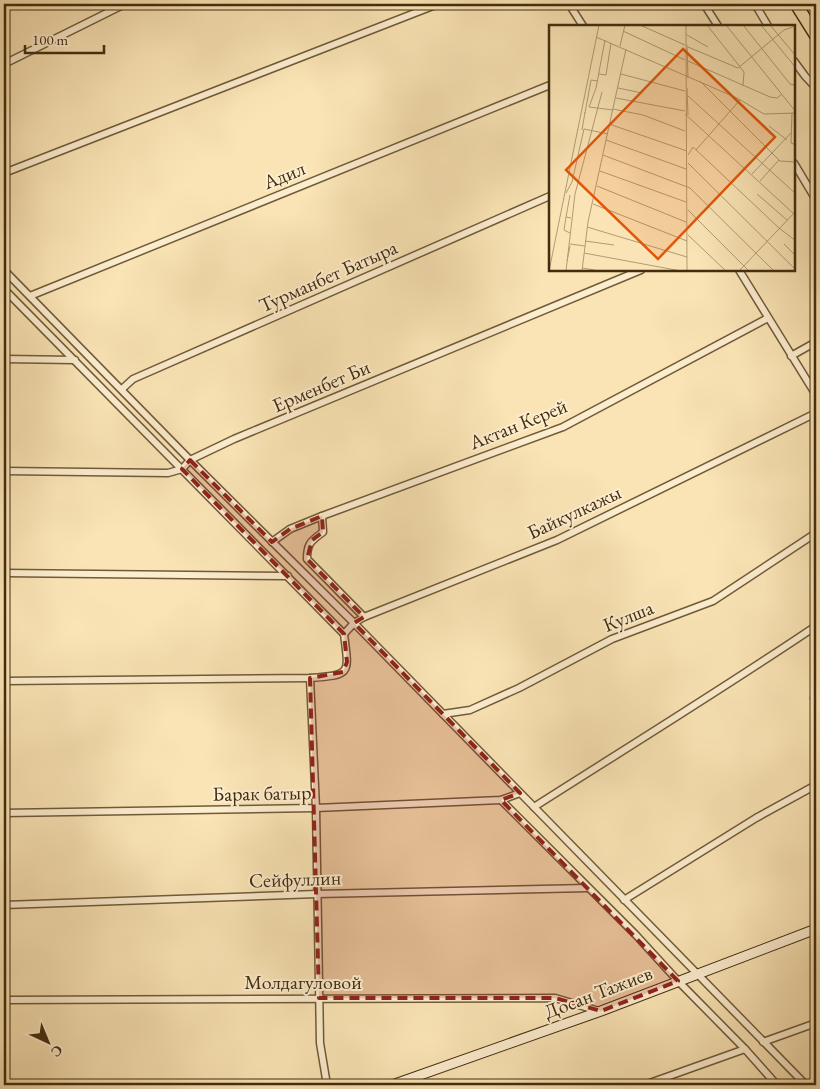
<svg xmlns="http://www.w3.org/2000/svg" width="820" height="1089" font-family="'EB Garamond',serif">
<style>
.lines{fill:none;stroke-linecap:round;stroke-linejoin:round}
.street-casing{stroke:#705b38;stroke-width:9}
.secondary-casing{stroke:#422d0f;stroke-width:11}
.highway-casing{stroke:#422d0f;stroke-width:14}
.street{stroke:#fcedcf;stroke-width:6}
.secondary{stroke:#fcedcf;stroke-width:9}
.highway{stroke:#fae4b5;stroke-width:11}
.marked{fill:#8f2418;fill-opacity:0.2;stroke:#8f2418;stroke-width:4;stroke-dasharray:10 6;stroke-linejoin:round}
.labels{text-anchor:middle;stroke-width:4;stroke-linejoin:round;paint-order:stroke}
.street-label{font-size:20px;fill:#422d0f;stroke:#fcedcf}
.inset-road{fill:none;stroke:#b09b73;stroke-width:1}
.view{fill:#e0570c;fill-opacity:0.15;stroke:#e0570c;stroke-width:2.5}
.inset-edge{fill:none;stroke:#422d0f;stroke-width:2.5}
</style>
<rect width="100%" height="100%" fill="#fae4b5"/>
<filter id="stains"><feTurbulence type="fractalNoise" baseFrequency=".004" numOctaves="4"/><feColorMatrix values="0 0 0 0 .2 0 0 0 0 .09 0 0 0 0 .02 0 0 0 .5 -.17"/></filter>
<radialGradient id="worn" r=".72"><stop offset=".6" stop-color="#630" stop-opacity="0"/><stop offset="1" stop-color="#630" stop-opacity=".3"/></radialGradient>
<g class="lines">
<g class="street-casing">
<g id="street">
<path d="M569 4 583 26"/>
<path d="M704 4 718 26"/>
<path d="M755 4 768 26"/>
<path d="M794 61 805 76 816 88"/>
<path d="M4 64 125 4"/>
<path d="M794 163 816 200"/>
<path d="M4 173 438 4"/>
<path d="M4 270 190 460 354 623 806 1085"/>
<path d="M739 270 816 395"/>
<path d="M4 289 344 634C349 674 352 675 310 678L4 681"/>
<path d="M30 296 550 85"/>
<path d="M791 356 816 342"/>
<path d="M4 359 75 360"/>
<path d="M122 389 133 379 550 196"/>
<path d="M4 471 168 473 182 469 190 460 234 439 641 270"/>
<path d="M322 516 323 532C311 541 307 543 307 559L364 617"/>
<path d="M272 542 290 529 322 516 563 427 768 318"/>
<path d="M4 573 288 576"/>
<path d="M344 634 354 623 364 617 557 540 816 413"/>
<path d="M310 678 316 808 320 1043 327 1085"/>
<path d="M814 698 816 696"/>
<path d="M443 714 470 710 519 688 612 639 713 601 816 533"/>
<path d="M501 800 635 934 678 981 745 1049 777 1085"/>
<path d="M534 807C628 747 724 688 816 626"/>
<path d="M4 813 316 808 501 800 520 793"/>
<path d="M624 900 756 818 816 785"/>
<path d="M4 905 317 894 588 888"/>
<path d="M4 1000 555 998 599 1011"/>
<path d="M763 1042 816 1023"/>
<path d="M644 1085 745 1049"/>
</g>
</g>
<g class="secondary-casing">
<path id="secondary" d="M392 1085 601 1011 816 929"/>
</g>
<g class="highway-casing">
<path id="highway" d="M796 4 816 36"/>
</g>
<use href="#street" class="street"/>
<use href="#secondary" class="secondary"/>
<use href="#highway" class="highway"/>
</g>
<path class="marked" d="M190 460 272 542 290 529 322 516 323 532 312 540 307 559 364 617 354 623 520 793 501 800 678 981 601 1011 555 998H319L310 678 343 672 347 662 344 634 182 469Z"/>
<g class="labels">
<g class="street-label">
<text transform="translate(284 175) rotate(-22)" y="7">Адил</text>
<text transform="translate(328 276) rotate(-24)" y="7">Турманбет Батыра</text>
<text transform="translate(321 386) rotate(-23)" y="7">Ерменбет Би</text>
<text transform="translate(518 424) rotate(-22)" y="7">Актан Керей</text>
<text transform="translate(574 512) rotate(-25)" y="7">Байкулкажы</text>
<text transform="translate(628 616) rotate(-22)" y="7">Кулша</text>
<text transform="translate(262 793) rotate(-1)" y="7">Барак батыр</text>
<text transform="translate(295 879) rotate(-2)" y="7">Сейфуллин</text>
<text x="303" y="989">Молдагуловой</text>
<text transform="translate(598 992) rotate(-21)" y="7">Досан Тажиев</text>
</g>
</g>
<g transform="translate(549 25)">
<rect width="246" height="246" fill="#fae4b5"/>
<path class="inset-road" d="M91 0 136 20M137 0 138 246M158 0 195 47 194 61M177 0 247 87M194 0 241 59 245 60M212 0 247 43M221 0 247 31M74 6 136 35M138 10 159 22M47 12 188 73 215 89 247 88M56 15 47 63 40 82 64 85M138 20 139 53M71 21 76 0M139 22 189 43 235 5 247 1M139 36 221 72 228 73 232 70M50 49 57 50 62 18M72 49 136 66M151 56 231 136 247 137M69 63 93 68M138 63 139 90M139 71 247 169M67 73 136 86M64 84 94 90 136 106M36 88 42 55 49 56M243 88 242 118 247 120M136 89 244 188M60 99 138 126M220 101 238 115M33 105 36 87M57 115 137 144M147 125 191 75M54 130 141 163 225 246M139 130 144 122 230 203M139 138 247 245M51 146 137 177M203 149 242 108M211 156 230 135M48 161 137 197M17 168 23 157 35 104 59 109M208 169 238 195M21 170 17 192 22 193M44 179 138 216M139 185 200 246M17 192 15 205 21 208M38 202 138 232M230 203 247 216M139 210 177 246M36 216 65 220M21 219 36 221M235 219 247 231M35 228 132 246M18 236 21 221M33 243 51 246M0 246 50 0M17 246 26 169 53 67M33 246 39 197 77 24M190 246 247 186"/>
<path class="view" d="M134 24 226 112 109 234 17 145Z"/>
<rect width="246" height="246" class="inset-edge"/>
</g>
<rect width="820" height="1089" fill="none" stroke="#fae4b5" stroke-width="20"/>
<rect x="5" y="5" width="810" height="1079" fill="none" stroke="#422d0f" stroke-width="2.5"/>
<rect x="10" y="10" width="800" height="1069" fill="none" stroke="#422d0f"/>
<g transform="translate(48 1042) rotate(136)" stroke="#fcedcf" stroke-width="4" paint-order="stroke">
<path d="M0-4L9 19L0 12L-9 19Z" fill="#422d0f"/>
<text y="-8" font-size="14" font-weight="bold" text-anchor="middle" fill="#422d0f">С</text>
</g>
<path d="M25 45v8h79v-8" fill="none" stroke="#422d0f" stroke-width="2.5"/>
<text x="32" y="45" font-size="15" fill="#422d0f" stroke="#fcedcf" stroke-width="4" paint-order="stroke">100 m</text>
<rect width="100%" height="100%" filter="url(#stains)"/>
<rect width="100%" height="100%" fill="url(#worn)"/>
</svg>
